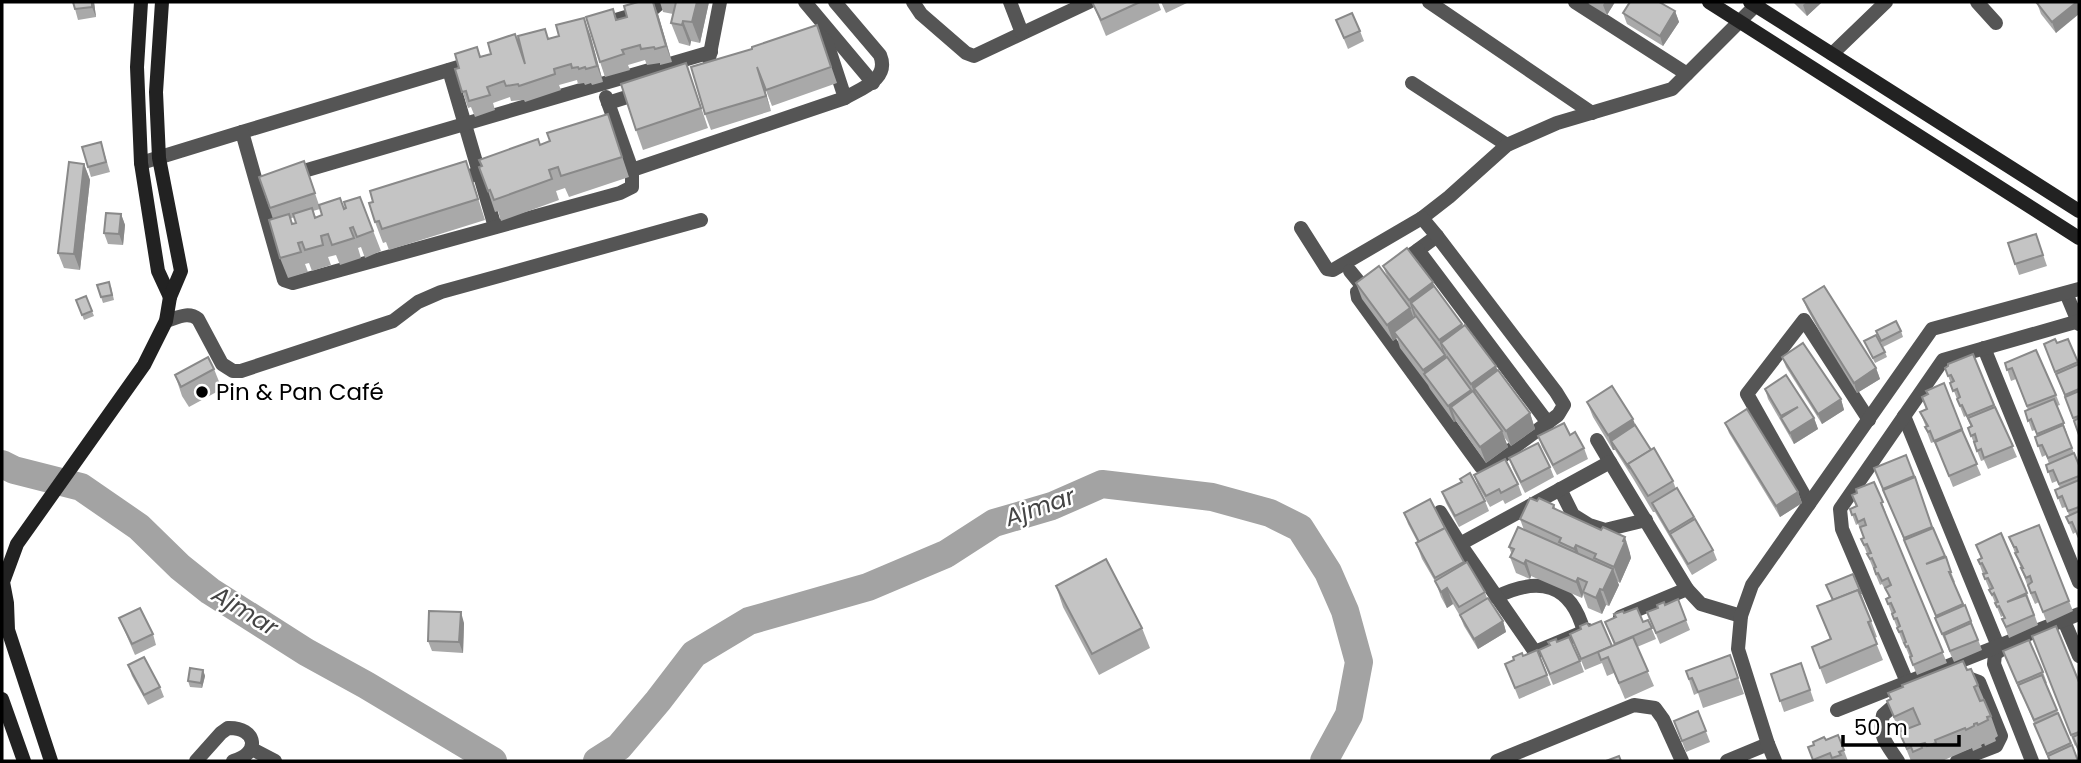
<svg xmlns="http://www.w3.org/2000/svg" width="2081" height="763" font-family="Poppins,sans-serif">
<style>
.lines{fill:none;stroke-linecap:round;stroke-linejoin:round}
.river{stroke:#a3a3a3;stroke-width:28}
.street{stroke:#555;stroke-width:14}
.secondary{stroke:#222;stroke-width:14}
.wall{fill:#a9a9a9;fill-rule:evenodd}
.shaded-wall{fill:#898989}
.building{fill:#c4c4c4;stroke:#898989;stroke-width:2}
.poi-dot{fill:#000;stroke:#fff;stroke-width:2.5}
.labels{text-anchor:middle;stroke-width:5;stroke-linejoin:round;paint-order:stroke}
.poi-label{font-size:23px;fill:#000;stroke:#fff;text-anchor:start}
.water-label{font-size:24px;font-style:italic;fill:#444;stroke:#fff}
</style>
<rect width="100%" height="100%" fill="#fff"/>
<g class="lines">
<g class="river">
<path d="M2 464 14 470 81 487 139 527 180 567 210 591 306 652 366 685 493 761"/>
<path d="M597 761 619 747 658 701 694 654 749 621 868 587 946 554 994 523 1052 506 1102 484 1212 497 1270 513 1300 528 1328 572 1345 611 1359 662 1349 715 1324 761"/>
</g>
<g class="street">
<path d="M805 2 873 83"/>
<path d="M835 2 880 55C890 79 862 88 845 98"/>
<path d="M913 2 921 14 966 53 974 56 1089 2"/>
<path d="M1010 2 1022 33"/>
<path d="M1429 2 1592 113"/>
<path d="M1575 2 1687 74"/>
<path d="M1977 2 1996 23"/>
<path d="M599 25 653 9 661 2"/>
<path d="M1832 54 1886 2"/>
<path d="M709 59 720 2"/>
<path d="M449 70 495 227"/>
<path d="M1412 83 1507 145"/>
<path d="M606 97 632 170"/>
<path d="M608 103 643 92"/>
<path d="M242 132 475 62"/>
<path d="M141 163 242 132 284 280 293 283 620 193 632 187V170L845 98 827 43 822 37 803 41"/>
<path d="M290 175 711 52"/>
<path d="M454 181 498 167"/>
<path d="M1301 228 1327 269 1333 270 1422 218 1449 197 1507 145 1557 123 1672 89 1759 2"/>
<path d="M1437 236 1418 250 1548 423"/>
<path d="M1396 265 1418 250"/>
<path d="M1350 271 1363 287"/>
<path d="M1374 280 1357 292 1358 298 1481 467 1493 463 1558 415 1564 405 1556 392 1437 236 1422 218"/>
<path d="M2066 293 2079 324"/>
<path d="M166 321C177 318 188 311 198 319L222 364 233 371H241L393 321 418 302 441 292 701 220"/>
<path d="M1984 348 2079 582"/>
<path d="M1904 416 1998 646"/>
<path d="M1597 440 1610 462"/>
<path d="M1560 489 1573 515 1589 525 1605 530 1646 520"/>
<path d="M1809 504 1747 394 1804 320 1869 420"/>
<path d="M1440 512 1460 544"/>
<path d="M1496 597C1539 576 1571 583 1584 632"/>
<path d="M1620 617 1687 589 1701 604 1741 616"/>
<path d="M2065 623 2079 656"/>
<path d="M1588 630 1535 652 1460 544 1610 462 1687 589"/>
<path d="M2007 646 1995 654 1994 664 2032 761"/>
<path d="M1907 682 1842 529 1840 509 1943 360 2079 321"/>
<path d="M1837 710 2079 614"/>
<path d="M252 749 275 761"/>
<path d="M196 761 221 733 228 728C257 727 261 754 233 761"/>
<path d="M1497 761 1634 705 1655 708 1663 719 1682 761"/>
<path d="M1727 761 1768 744"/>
<path d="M1775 761 1768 744 1738 649 1741 616 1752 585 1932 329 2079 289"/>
<path d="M1898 761C1887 744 1878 737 1883 715L1891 708 1907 702"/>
<path d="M1957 761 1996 746 2001 736 1979 682 1971 679 1958 682"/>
</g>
<g class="secondary">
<path d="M141 2 137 67 141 163 158 271 170 297"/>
<path d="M1709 2 2079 238"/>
<path d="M1750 2 2079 211"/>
<path d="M2 699 24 761"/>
<path d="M51 761 8 630 7 603 3 582 17 544 144 365 166 321 170 297 181 271 159 158 156 92 162 2"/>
</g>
</g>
<g class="wall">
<path d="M94 2 96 17 78 20 75 9Z"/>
<path d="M660 2H709L700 43 691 41 690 46 679 43 671 23 673 14 663 12Z"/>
<path d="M1092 2H1158L1161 10 1106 36Z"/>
<path d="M1161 2H1189L1166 13Z"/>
<path d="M1588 2H1615L1607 15 1589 4Z"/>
<path d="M1630 2H1663L1664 5 1675 11 1679 22 1663 46 1627 24 1623 13Z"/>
<path d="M1793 2H1821V3L1807 16Z"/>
<path d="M2078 2 2056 33 2041 14 2037 3Z"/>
<path d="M613 9 617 20 658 14 672 62 660 65V63L647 65 645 60 628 65 630 70 605 77 600 62Z"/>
<path d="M1336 20 1360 31 1364 41 1348 49Z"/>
<path d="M817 25 837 83 772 106 763 83 771 111 711 130 705 114 752 49Z"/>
<path d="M590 34 603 82 592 85 591 83 585 85 584 83 578 84 577 80 559 85 561 90 525 102 524 100 511 101 510 97 493 103 495 110 475 117 471 107 468 108 455 69 481 57 523 56 549 39Z"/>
<path d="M693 83 708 128 643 150 636 130Z"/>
<path d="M608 114 629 177 569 197 565 188 556 191 559 200 501 221 498 211 495 212 488 191 540 145Z"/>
<path d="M104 152 110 172 91 177 88 167Z"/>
<path d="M304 161 319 205 344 209 360 197 381 251 365 258 361 247 358 248 361 258 340 265 336 255 328 257 331 265 312 271 309 263 305 264 308 272 288 278 280 258 273 219 259 177ZM320 209 322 215 316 217 313 211ZM294 217 296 223 292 224 290 219Z"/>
<path d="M84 164 90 180 80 270 64 268 58 253Z"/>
<path d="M473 182 485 220 389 250 386 242 383 243 375 222Z"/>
<path d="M121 214 125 225 123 245 108 244 104 233Z"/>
<path d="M2036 234 2047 266 2019 275 2008 243Z"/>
<path d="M1383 266 1434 286 1463 327 1496 366 1497 370 1530 413 1535 429 1511 446 1504 437 1508 447 1486 463 1456 421 1454 422 1430 389 1428 385 1400 348 1397 338 1393 341 1362 299 1356 283 1387 276Z"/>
<path d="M111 287 114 300 103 303 101 297Z"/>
<path d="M86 296 94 316 84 320 76 300Z"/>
<path d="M1803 299 1876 368 1880 379 1857 393 1823 338 1807 309Z"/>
<path d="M1876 331H1901L1903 337 1883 347Z"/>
<path d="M2068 339 2079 364V436L2065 397 2048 355 2057 343Z"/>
<path d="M1864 341 1885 352 1887 357 1875 363Z"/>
<path d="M1973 354 2017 457 1988 469 1984 460 1981 461 1968 428 1971 427 1966 416 1964 417 1945 368Z"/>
<path d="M1782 357 1841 399 1844 410 1822 424 1786 367Z"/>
<path d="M2005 363 2056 395 2060 405 2057 406 2067 433 2066 434 2079 465V540L2076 532 2073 534 2066 517 2069 515 2066 507 2062 508 2055 490 2060 488 2057 481 2052 483 2046 465 2049 464 2046 455 2042 457 2035 437 2037 436 2035 430 2032 431 2025 411 2028 410 2016 379 2011 381Z"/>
<path d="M214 369 222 389 189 407 182 396 175 375Z"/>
<path d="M1944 383 1965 438 1981 475 1953 487 1939 451H1938L1934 442 1931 443 1925 427H1926L1920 412 1926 409 1922 397 1928 394Z"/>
<path d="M1765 389 1814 418 1818 429 1794 444 1768 399Z"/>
<path d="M1587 402 1635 426 1673 481 1676 489 1713 550 1717 560 1692 575 1655 512H1653L1634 480 1615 450H1613L1593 417Z"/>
<path d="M1725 423 1798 492 1802 503 1780 517 1729 433Z"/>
<path d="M1570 435 1584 448 1588 459 1557 475 1542 447 1538 436Z"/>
<path d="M1509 458 1550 467 1554 477 1525 493 1513 469Z"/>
<path d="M1874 468 1914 476 1933 528 1951 572 1955 582 1954 583 1971 621 1982 650 1954 662 1939 628 1936 617Z"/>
<path d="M1474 475 1518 484 1522 495 1505 504 1503 500 1490 507 1478 486Z"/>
<path d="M1874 482 1886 513H1885L1947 663 1917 675 1904 643 1906 642 1903 643 1901 638 1886 599 1889 598 1887 591H1886L1882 584 1880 585 1861 539 1864 538 1862 532 1858 524 1856 525 1850 509 1856 507 1852 495 1857 493Z"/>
<path d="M1442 492 1485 501 1489 511 1459 527 1446 503Z"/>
<path d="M1430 499 1465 564 1485 592 1487 598 1503 621 1506 632 1478 649 1464 626 1460 616 1453 604 1447 608 1441 597 1436 583 1422 559 1416 543H1418L1408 524 1404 513Z"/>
<path d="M1537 501 1554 505 1556 510 1630 553V554L1631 558 1620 583 1617 581 1619 585 1609 606 1606 605 1602 614 1588 608 1583 594 1582 598 1531 576 1530 579 1516 573 1510 557 1512 555 1509 547 1524 530 1520 519Z"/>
<path d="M2009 537 2069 601 2073 611 2047 623 2039 602 2035 604 2031 595Z"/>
<path d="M1976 545 2027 593 2038 625 2009 638 2002 619 2004 618 2003 616 2001 617 1983 574 1978 560 1981 558Z"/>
<path d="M1826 585 1861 593 1877 637 1874 638 1883 660 1826 684 1812 647 1830 639 1817 606 1832 600Z"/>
<path d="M1056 586 1142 628 1150 648 1099 675 1063 607Z"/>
<path d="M1665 605 1686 620 1690 630 1660 644 1647 612Z"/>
<path d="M1624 613 1643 622 1648 620 1656 639 1637 647 1654 686 1625 699 1614 673 1607 676 1602 663 1585 670 1570 634 1589 626 1612 646 1614 645 1605 622Z"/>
<path d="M119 618 153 634 156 645 135 655Z"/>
<path d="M464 623 463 653 432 651 428 641Z"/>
<path d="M2032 636 2079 682V752L2076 745 2075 746Z"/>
<path d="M1557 642 1580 661 1584 672 1553 685 1539 650Z"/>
<path d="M2003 651 2043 672 2047 683H2046L2078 761H2049L2034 723 2022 694H2021Z"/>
<path d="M1730 655 1744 694 1703 708 1698 693 1694 695 1686 671Z"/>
<path d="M1523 656 1547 675 1551 685 1519 699 1505 664Z"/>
<path d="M1801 663 1814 701 1784 712 1771 674Z"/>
<path d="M128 665 160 687 164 697 148 705 132 676Z"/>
<path d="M203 670 205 676 202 688 190 687 188 681Z"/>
<path d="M1967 670 1978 685 1991 716 1998 736 1995 738 1996 741 1985 746 1984 743 1981 745 1982 747 1973 751 1972 748 1942 761H1911L1887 701Z"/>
<path d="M1698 711 1710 742 1686 752 1674 721Z"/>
<path d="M1838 735 1848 761H1813L1808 747Z"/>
</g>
<g class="shaded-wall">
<path d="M92 2H94L96 17 92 7Z"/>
<path d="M653 2 658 14 672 62 666 46Z"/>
<path d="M697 2H709L700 43 692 22Z"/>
<path d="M1605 2H1615L1607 15 1603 5Z"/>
<path d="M1807 2H1821V3L1807 16 1803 5Z"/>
<path d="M2078 2 2079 5V14L2056 33 2052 22Z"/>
<path d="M1675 11 1679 22 1663 46 1660 36Z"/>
<path d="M584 18 590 34 603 82 597 66Z"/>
<path d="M683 21 691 41 690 46 682 25Z"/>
<path d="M757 67 763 83 771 111 766 96Z"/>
<path d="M84 164 90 180 80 270 74 254Z"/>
<path d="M121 214 125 225 123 245 119 234Z"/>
<path d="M1433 282 1439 298 1411 303 1416 315 1414 316 1409 300Z"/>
<path d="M1410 308 1416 324 1394 332 1397 338 1393 341 1387 325Z"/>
<path d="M1462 324 1468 339 1441 343 1451 370 1425 375 1423 370 1444 355 1439 340Z"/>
<path d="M1496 366 1501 382 1474 388 1478 399 1477 400 1471 384Z"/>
<path d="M1876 368 1880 379 1857 393 1854 383Z"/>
<path d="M1471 390 1477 406 1451 407 1456 421 1454 422 1448 406Z"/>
<path d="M1841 399 1844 410 1822 424 1818 414Z"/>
<path d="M1530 413 1535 429 1511 446 1506 431Z"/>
<path d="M1814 418 1818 429 1794 444 1790 433Z"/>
<path d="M1633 419 1639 434 1611 441 1615 450H1613L1608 435Z"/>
<path d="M1502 431 1508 447 1486 463 1480 447Z"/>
<path d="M1798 492 1802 503 1780 517 1776 506Z"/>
<path d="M1625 537 1630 553V554L1631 558 1620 583 1614 567Z"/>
<path d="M1576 545 1581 561 1580 565 1574 549Z"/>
<path d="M1526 560 1531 576 1530 579 1524 564Z"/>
<path d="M1613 569 1619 585 1609 606 1603 590Z"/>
<path d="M1578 578 1583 592V594L1582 598 1576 582Z"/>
<path d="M1447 588 1453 604 1447 608 1441 592Z"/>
<path d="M1600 589 1606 605 1602 614 1596 598Z"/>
<path d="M461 612 464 623 463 653 459 642Z"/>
<path d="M1503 621 1506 632 1478 649 1474 639Z"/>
<path d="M203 670 205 676 202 688 201 683Z"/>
</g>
<g class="building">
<path d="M73 2H92V7L75 9Z"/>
<path d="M638 2H653L666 46 655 49 654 47 641 49 640 45 622 50 624 54 600 62 586 17 613 9 616 20 627 17 624 6Z"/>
<path d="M676 2H697L692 22 683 21 682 25 671 23Z"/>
<path d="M1092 2H1140L1101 20Z"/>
<path d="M1630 2H1659L1675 11 1660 36 1623 13Z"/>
<path d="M2039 2H2077L2052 22 2037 3Z"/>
<path d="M1352 13 1360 31 1344 38 1336 20Z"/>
<path d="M584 18 597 66 586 69 585 67 579 69 578 67 572 68 571 64 554 69 555 74 519 86 518 84 506 86 504 81 487 87 490 95 469 101 466 91 462 92 455 69 459 68 455 54 477 47 480 57 491 54 488 43 515 34 525 64 518 36 545 29 548 39 559 36 556 25Z"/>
<path d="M817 25 831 67 766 90 757 67 766 96 705 114 691 67 752 49V47Z"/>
<path d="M686 63 701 108 636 130 621 84Z"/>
<path d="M608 114 622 157 561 176 558 167 549 170 552 179 494 200 490 190 488 191 479 167 482 166 479 160 538 139 540 145 550 141 547 133Z"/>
<path d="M101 142 106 162 88 167 82 147Z"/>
<path d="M304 161 315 193 270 208 259 177Z"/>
<path d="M466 161 478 199 382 229 379 221 375 222 369 203 373 202 370 191Z"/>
<path d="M69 162 84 164 74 254 58 253Z"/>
<path d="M360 197 373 231 357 237 353 227 350 228 354 238 332 245 328 234 321 236 323 245 305 250 302 242 298 243 301 252 280 258 269 220 289 214 292 224 296 223 293 214 312 208 315 218 322 215 319 205 340 198 344 209 346 208 344 202Z"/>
<path d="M106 213 121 214 119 234 104 233Z"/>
<path d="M2036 234 2043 255 2015 264 2008 243Z"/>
<path d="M1407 248 1433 282 1409 300 1383 266Z"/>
<path d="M1379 266 1410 308 1387 325 1356 283Z"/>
<path d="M109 282 112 295 101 297 97 285Z"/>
<path d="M1434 286 1462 324 1439 340 1411 303Z"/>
<path d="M1824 286 1876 368 1854 383 1819 327 1803 299Z"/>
<path d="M86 296 92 311 82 315 76 300Z"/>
<path d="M1416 316 1445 355 1423 370 1394 332Z"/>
<path d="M1896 321 1901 331 1881 341 1876 331Z"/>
<path d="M1465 325 1496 366 1471 384 1441 343Z"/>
<path d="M1876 335 1885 352 1873 358 1864 341Z"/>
<path d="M2055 339 2057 343 2068 339 2078 362 2055 372 2044 344Z"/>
<path d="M1803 343 1841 399 1818 414 1782 357Z"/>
<path d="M2036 350 2056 395 2027 406 2012 368 2007 370 2005 363Z"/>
<path d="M1973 354 1994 405 1967 416 1962 405 1960 406 1957 399 1960 397 1957 389 1953 391 1950 383 1954 381 1951 375 1948 376 1945 368 1948 366V364Z"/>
<path d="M208 357 214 369 181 387 175 375Z"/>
<path d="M1447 357 1471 390 1448 406 1424 374Z"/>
<path d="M2079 364V389L2065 395 2056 374Z"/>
<path d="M1498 370 1530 413 1506 431 1474 388Z"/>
<path d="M1786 375 1814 418 1790 433 1781 418 1798 407 1781 416 1765 389Z"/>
<path d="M1944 383 1962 429 1934 441 1930 431 1928 432 1925 427 1928 426 1920 412 1927 409 1922 397 1928 394 1926 391Z"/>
<path d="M1612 386 1633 419 1608 435 1587 402Z"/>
<path d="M1473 391 1502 431 1480 447 1451 407Z"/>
<path d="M2079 391V416L2073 418 2065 397Z"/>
<path d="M2054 399 2064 423 2037 434 2031 419 2028 421 2025 411Z"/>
<path d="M1995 407 2013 446 1984 458 1981 449 1977 451 1974 442 1977 441 1975 434 1971 436 1968 428 1972 426 1968 418Z"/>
<path d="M1747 409 1798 492 1776 506 1725 423Z"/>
<path d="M2079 418V435L2074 421Z"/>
<path d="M1564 423 1570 435 1575 432 1584 448 1553 465 1538 436Z"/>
<path d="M1635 425 1651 450 1628 464 1630 469 1611 441Z"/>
<path d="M2063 425 2072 448 2048 458 2042 445 2038 446 2035 437Z"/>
<path d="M1962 430 1977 464 1949 476 1935 442Z"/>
<path d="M1538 443 1550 467 1521 482 1509 458Z"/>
<path d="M1654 448 1673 481 1648 496 1628 464Z"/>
<path d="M2074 453 2079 465V476L2059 484 2053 470 2048 472 2046 465Z"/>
<path d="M1906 455 1914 476 1883 489 1874 468Z"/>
<path d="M1505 459 1518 484 1501 493 1499 489 1486 496 1474 475Z"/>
<path d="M1470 473 1485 501 1455 516 1442 492 1462 482 1460 479Z"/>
<path d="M1915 477 1932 527 1904 538 1883 490Z"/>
<path d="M2079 480V507L2068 511 2062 496 2058 498 2055 490Z"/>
<path d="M1874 482 1883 502 1881 503 1943 652 1913 665 1910 657 1912 656 1908 646 1906 647 1904 643 1906 642 1902 631 1899 632 1897 628 1900 626 1897 618 1894 619 1892 614 1895 612 1891 603 1888 604 1886 599 1890 597 1885 588 1891 585 1888 578 1882 581 1878 573 1876 574 1874 568 1876 567 1872 558 1870 559 1867 554 1871 553 1867 544 1864 545 1861 539 1864 538 1860 527 1866 525 1864 519 1858 522 1855 514 1852 515 1850 509 1857 506 1852 495 1857 493 1856 489Z"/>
<path d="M1677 488 1694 517 1669 532 1652 503Z"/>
<path d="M1530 498 1537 501 1539 498 1554 505 1553 508 1601 530 1603 527 1625 537 1623 541 1625 542 1614 567 1594 558 1596 554 1576 545 1574 549 1559 542 1561 538 1520 519Z"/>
<path d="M1430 499 1445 528 1419 542 1404 513Z"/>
<path d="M2079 511V538L2072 522 2069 523 2066 517Z"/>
<path d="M1695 519 1713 550 1688 564 1670 534Z"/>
<path d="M2039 525 2069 601 2043 612 2035 592 2031 593 2028 585 2032 582 2030 576 2026 578 2021 568H2023L2015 553 2018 552 2016 547H2014L2009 537Z"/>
<path d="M1518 527 1613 569 1603 590 1600 589 1596 598 1583 592 1587 582 1578 578 1576 582 1526 560 1524 564 1510 557 1514 549 1509 547Z"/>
<path d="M1445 528 1464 562 1435 578 1416 543Z"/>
<path d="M1933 528 1945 556 1926 564 1946 557 1951 572H1949L1963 604 1936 616 1904 540Z"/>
<path d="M2001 533 2027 593 2007 602 2026 595 2034 615 2006 627 2002 619 2005 618 1999 606 1997 607 1995 603 1998 602 1994 593 1992 595 1989 590 1993 588 1988 578 1985 579 1983 574 1987 573 1982 563 1980 564 1978 560 1982 558 1976 545Z"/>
<path d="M1106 559 1142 628 1092 654 1056 586Z"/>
<path d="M1467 562 1485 592 1459 607 1447 588 1441 592 1435 581Z"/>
<path d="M1853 574 1861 593H1860L1858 590 1833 600 1826 585Z"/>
<path d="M1858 590 1871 621 1868 622 1877 644 1820 668 1812 647 1831 639 1817 606Z"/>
<path d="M1488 598 1503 621 1474 639 1460 615Z"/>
<path d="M1678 599 1686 620 1656 633 1647 612 1658 608 1657 605 1664 602 1665 605Z"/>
<path d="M1965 605 1971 621 1942 634 1935 618Z"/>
<path d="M140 608 153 634 132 644 119 618Z"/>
<path d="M1637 608 1643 622 1648 620 1652 628 1615 644 1605 622 1616 617 1614 614 1623 611 1624 613Z"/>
<path d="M429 611 461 612 459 642 428 641Z"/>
<path d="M1601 621 1612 646 1581 659 1570 634 1581 629 1580 626 1587 623 1589 626Z"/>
<path d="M1971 623 1978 640 1950 651 1944 635Z"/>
<path d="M2056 626 2079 682V732L2071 735 2032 636Z"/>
<path d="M1569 637 1580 661 1550 674 1539 650 1550 645 1548 642 1556 639 1557 642Z"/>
<path d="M1633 637 1648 671 1619 683 1608 657 1601 660 1598 652Z"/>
<path d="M2029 640 2043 672 2017 683 2003 651Z"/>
<path d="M1537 650 1547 675 1515 688 1505 664 1514 660 1513 657 1522 653 1523 656Z"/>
<path d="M1730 655 1738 678 1698 692 1692 678 1689 679 1686 671Z"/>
<path d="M144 657 160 687 144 695 128 665Z"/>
<path d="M1963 661 1967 670 1971 669 1978 685 1974 687 1980 701 1984 700 1991 716 1987 717 1988 720 1978 725 1977 723 1974 724V726L1966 730 1965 728 1935 740 1936 743 1927 746 1925 743 1921 744 1922 748 1913 752 1911 747 1907 749 1899 732 1920 724 1913 708 1894 717 1887 701 1891 699 1888 693 1903 687 1902 685Z"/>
<path d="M1801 663 1810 690 1780 701 1771 674Z"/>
<path d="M190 668 203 670 201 683 188 681Z"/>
<path d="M2042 675 2057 710 2034 720 2018 685Z"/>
<path d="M1698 711 1706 731 1682 741 1674 721Z"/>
<path d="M2058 713 2071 743 2047 754 2034 724Z"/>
<path d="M2079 734V751L2073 737Z"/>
<path d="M1838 735 1844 750 1839 752 1841 755 1832 758 1830 753 1813 760 1808 747 1814 745 1813 742 1824 737 1826 740Z"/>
<path d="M2072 745 2078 761H2050L2048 756Z"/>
<path d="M1619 756 1621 761H1606Z"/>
</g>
<circle class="poi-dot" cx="202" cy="392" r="7"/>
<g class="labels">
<g class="poi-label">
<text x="216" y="400">Pin &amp; Pan Café</text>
</g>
<g class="water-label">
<text transform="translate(1040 507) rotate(-19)" y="8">Ajmar</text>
<text transform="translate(245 611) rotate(32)" y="8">Ajmar</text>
</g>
</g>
<rect width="2081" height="763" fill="none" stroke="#000000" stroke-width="7"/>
<path d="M1843 735v10h116v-10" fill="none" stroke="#000000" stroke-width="3.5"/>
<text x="1854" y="735" font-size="21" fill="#000000" stroke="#ffffff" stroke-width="5" paint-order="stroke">50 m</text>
</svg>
